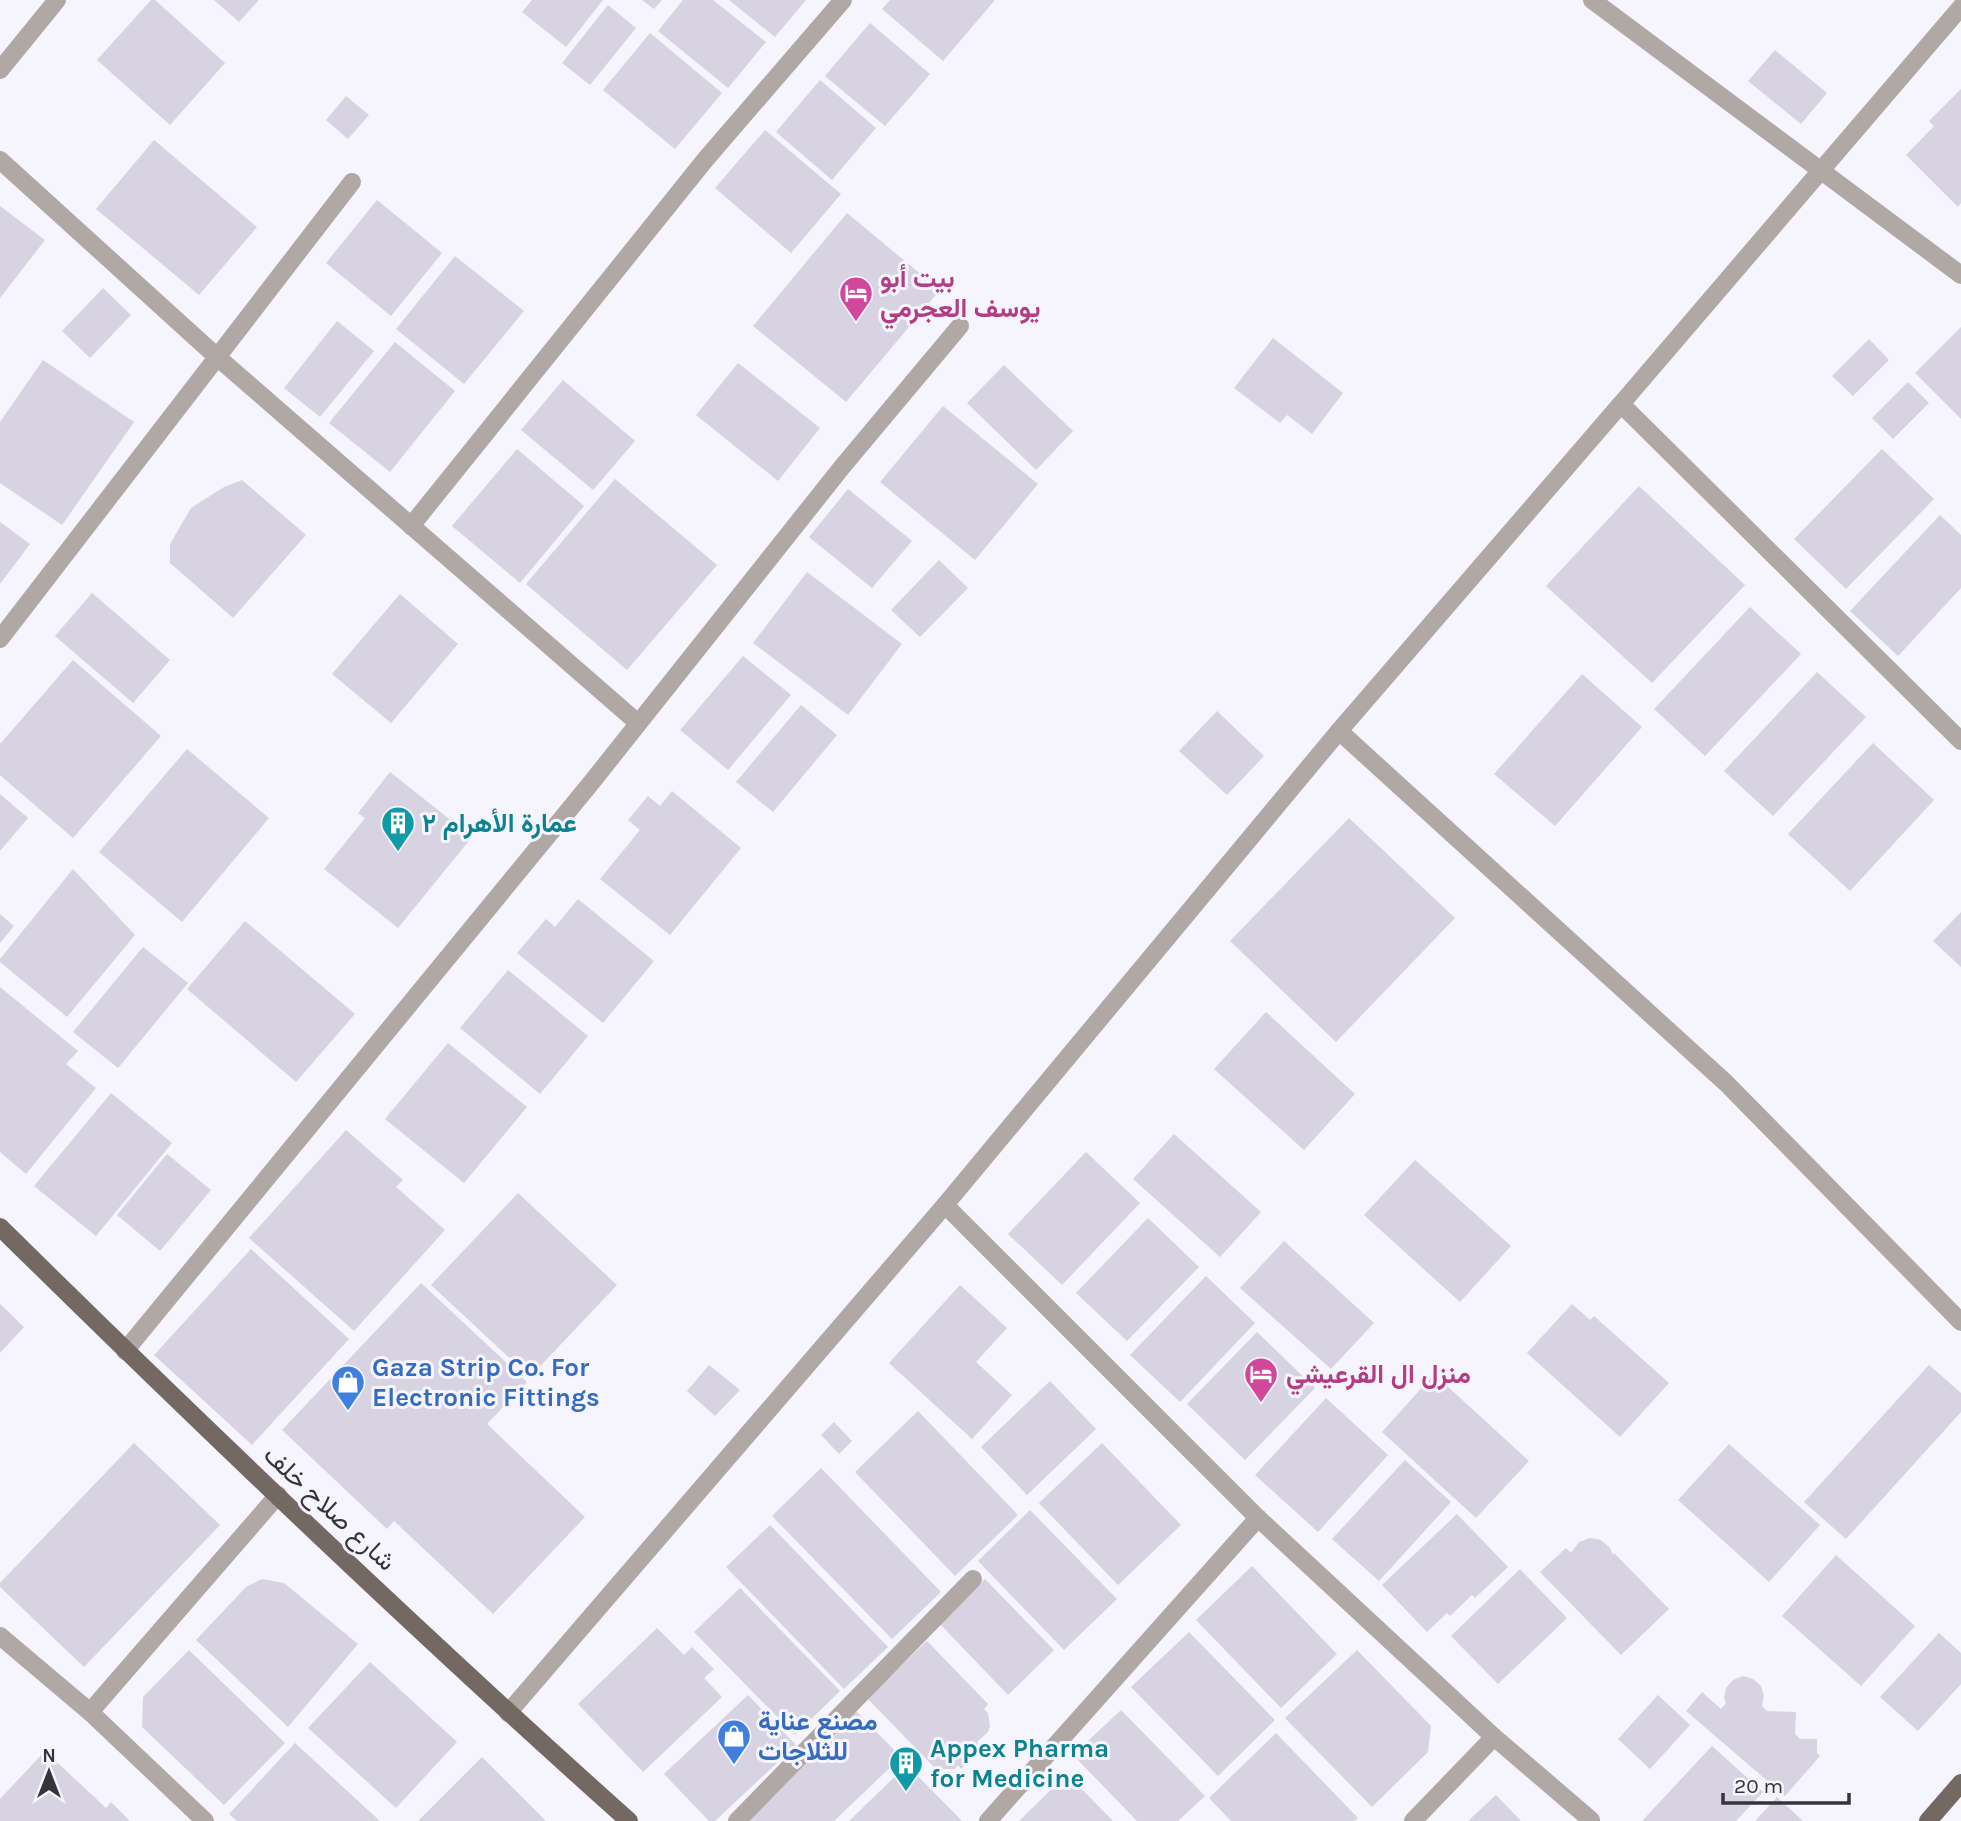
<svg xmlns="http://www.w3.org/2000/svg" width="1961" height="1821" font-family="Karla,Vazirmatn,sans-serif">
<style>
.building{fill:#d7d3e2}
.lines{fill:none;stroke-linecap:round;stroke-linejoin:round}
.minor{stroke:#afa8a4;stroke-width:18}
.major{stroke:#746862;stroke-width:18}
.labels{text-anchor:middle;stroke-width:6;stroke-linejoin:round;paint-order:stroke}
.hotel-label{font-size:26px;font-weight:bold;fill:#b23c85;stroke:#f6f4fd;text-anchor:start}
.culture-label{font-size:26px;font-weight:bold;fill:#0d838f;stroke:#f6f4fd;text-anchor:start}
.shop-label{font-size:26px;font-weight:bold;fill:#366cbe;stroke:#f6f4fd;text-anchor:start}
.street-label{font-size:26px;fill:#36343a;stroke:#f6f4fd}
</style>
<rect width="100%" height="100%" fill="#f6f4fd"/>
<g class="building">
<path d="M151 0H155L225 63 170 125 97 60Z"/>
<path d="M214 0H259L239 22Z"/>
<path d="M532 0H603L566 47 522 12Z"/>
<path d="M642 0H662L654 9Z"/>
<path d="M683 0H713L766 42 728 88 658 31Z"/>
<path d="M729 0H806L775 37Z"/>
<path d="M890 0H995L943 61 882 9Z"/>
<path d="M608 5 636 28 590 85 562 63Z"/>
<path d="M870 23 930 74 885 126 825 76Z"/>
<path d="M650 33 722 93 675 149 603 90Z"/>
<path d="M1775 50 1827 93 1801 124 1748 81Z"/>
<path d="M820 80 876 128 832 180 776 132Z"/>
<path d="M1961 89V203L1958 207 1906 155 1934 126 1929 121Z"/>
<path d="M346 96 369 115 348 139 326 120Z"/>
<path d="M765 130 841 194 791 253 715 188Z"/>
<path d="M154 140 257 227 199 295 96 209Z"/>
<path d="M377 200 442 253 391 316 326 263Z"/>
<path d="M0 206 45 240 0 298Z"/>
<path d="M847 213 940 290 846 402 753 326Z"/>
<path d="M455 256 524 311 464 384 396 329Z"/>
<path d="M103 288 131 315 90 358 62 331Z"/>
<path d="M337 321 374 351 320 417 284 388Z"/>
<path d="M1961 327V419L1915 373Z"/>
<path d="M1273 338 1343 393 1312 434 1287 415 1280 423 1234 388Z"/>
<path d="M1869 339 1889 360 1853 396 1832 376Z"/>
<path d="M395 342 455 391 390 472 329 423Z"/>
<path d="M43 360 134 422 62 525 0 483V422Z"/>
<path d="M738 363 820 428 778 481 696 415Z"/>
<path d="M1004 365 1073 431 1036 470 967 403Z"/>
<path d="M563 380 635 441 593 490 521 430Z"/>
<path d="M1908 382 1929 403 1893 439 1872 418Z"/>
<path d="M943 406 1038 484 975 560 880 482Z"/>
<path d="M517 449 584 506 520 583 452 526Z"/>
<path d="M1882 449 1934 499 1846 589 1794 539Z"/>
<path d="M615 479 717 565 627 670 526 584Z"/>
<path d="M242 480 306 535 233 618 170 563V544L191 508 224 487Z"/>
<path d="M1639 486 1745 585 1652 683 1546 586Z"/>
<path d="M848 489 912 541 872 588 809 537Z"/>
<path d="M1940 515 1961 535V588L1898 656 1850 611Z"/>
<path d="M0 522 30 544 0 584Z"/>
<path d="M939 560 968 588 920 637 891 610Z"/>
<path d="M807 572 902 644 848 715 753 643Z"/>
<path d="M92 593 170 660 133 703 55 636Z"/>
<path d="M400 594 458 644 391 723 332 674Z"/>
<path d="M1750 607 1801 654 1705 756 1654 709Z"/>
<path d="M743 656 791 695 728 770 680 730Z"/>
<path d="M73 660 161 736 73 838 0 775V744Z"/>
<path d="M1817 672 1866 717 1773 816 1724 771Z"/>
<path d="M1582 674 1642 727 1555 826 1494 774Z"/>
<path d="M801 705 837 735 773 812 736 782Z"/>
<path d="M1217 711 1264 756 1227 795 1179 751Z"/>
<path d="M1873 743 1934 800 1850 891 1788 834Z"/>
<path d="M187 749 269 818 182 922 99 852Z"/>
<path d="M390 772 472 837 398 928 324 869 365 818 358 813Z"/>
<path d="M672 791 741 848 670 935 600 879 640 830 628 820 648 796 660 806Z"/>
<path d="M0 794 28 818 0 851Z"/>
<path d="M1349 818 1455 918 1336 1042 1230 941Z"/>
<path d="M73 869 135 935 67 1017 0 962V959Z"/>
<path d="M578 899 654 961 603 1023 517 953 546 919 555 927Z"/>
<path d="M1961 912V967L1933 941Z"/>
<path d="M0 914 14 926 0 943Z"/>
<path d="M245 921 355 1014 296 1082 187 989Z"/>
<path d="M143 947 188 983 118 1068 73 1032Z"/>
<path d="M508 970 588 1036 540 1094 460 1028Z"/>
<path d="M0 987 78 1051 66 1064 96 1088 26 1174 0 1152Z"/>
<path d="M1266 1012 1355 1094 1304 1150 1214 1069Z"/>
<path d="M448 1043 527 1107 464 1183 385 1119Z"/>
<path d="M111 1093 172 1143 96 1236 34 1186Z"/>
<path d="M346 1130 403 1180 396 1187 445 1230 354 1331 249 1238Z"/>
<path d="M1174 1134 1261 1212 1220 1257 1133 1179Z"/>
<path d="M1086 1152 1140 1203 1062 1285 1008 1234Z"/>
<path d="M167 1154 211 1190 160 1251 117 1215Z"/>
<path d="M1415 1160 1511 1246 1460 1302 1364 1215Z"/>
<path d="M518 1193 617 1285 530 1377 431 1285Z"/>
<path d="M1148 1218 1199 1267 1127 1341 1076 1293Z"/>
<path d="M1284 1241 1374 1323 1331 1369 1240 1288Z"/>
<path d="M251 1249 349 1339 252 1445 154 1355Z"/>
<path d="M1206 1276 1255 1323 1180 1402 1130 1355Z"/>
<path d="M421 1283 527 1382 487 1424 585 1517 493 1614 394 1521 387 1529 282 1430Z"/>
<path d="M960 1285 1007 1328 976 1362 1012 1395 972 1439 889 1363Z"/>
<path d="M0 1304 24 1327 0 1353Z"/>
<path d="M1572 1304 1590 1320 1594 1316 1669 1383 1620 1437 1527 1353Z"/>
<path d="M1257 1332 1315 1388 1245 1460 1187 1404Z"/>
<path d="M709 1365 740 1390 715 1416 687 1391Z"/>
<path d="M1929 1365 1961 1393V1412L1846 1539 1804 1502Z"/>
<path d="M1434 1374 1529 1461 1476 1518 1382 1432Z"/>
<path d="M1050 1381 1096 1429 1027 1495 981 1447Z"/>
<path d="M1326 1398 1388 1455 1318 1532 1255 1475Z"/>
<path d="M918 1411 1018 1515 955 1576 855 1472Z"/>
<path d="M834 1422 852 1441 839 1454 821 1435Z"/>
<path d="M134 1443 220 1525 84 1667 0 1587V1583Z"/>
<path d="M1102 1443 1181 1525 1118 1585 1039 1503Z"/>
<path d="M1729 1444 1820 1525 1769 1582 1678 1500Z"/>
<path d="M1405 1460 1451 1502 1379 1581 1332 1539Z"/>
<path d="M821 1468 941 1592 892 1639 772 1516Z"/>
<path d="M1030 1510 1117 1599 1064 1650 978 1561Z"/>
<path d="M1457 1514 1508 1567 1475 1598 1472 1595 1450 1616 1447 1613 1427 1632 1382 1585Z"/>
<path d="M770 1525 888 1647 844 1689 726 1567Z"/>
<path d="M1590 1538 1601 1540 1610 1548 1613 1555 1614 1553 1669 1609 1621 1655 1540 1572 1566 1548 1571 1553 1579 1542Z"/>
<path d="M1836 1555 1915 1626 1861 1686 1782 1616Z"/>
<path d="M1252 1566 1337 1654 1281 1708 1196 1620Z"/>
<path d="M1520 1569 1567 1618 1498 1684 1451 1636Z"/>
<path d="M262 1579 284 1583 358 1644 288 1727 196 1640 246 1587Z"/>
<path d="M985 1579 1054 1650 1008 1695 939 1623Z"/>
<path d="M740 1588 840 1691 795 1735 694 1632Z"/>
<path d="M657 1628 684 1655 692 1647 714 1669 704 1678 722 1697 643 1772 578 1704Z"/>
<path d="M1189 1632 1275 1720 1218 1776 1131 1687Z"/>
<path d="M1939 1633 1961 1653V1684L1918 1731 1880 1697Z"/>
<path d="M927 1641 988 1704 984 1709 988 1713 990 1726 988 1732 977 1742 982 1748 961 1769 958 1765 955 1769H936L867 1698Z"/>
<path d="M189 1650 285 1743 224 1805 142 1727 143 1697Z"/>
<path d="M1357 1650 1431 1726 1428 1752 1372 1807 1285 1718Z"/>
<path d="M370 1662 457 1742 396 1808 308 1728Z"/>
<path d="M1743 1676 1753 1679 1761 1686 1764 1696 1762 1706 1767 1711 1796 1712 1795 1734 1800 1739H1817V1753L1820 1756 1785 1796 1686 1711 1702 1692 1721 1709 1726 1703 1724 1698 1726 1688 1733 1680Z"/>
<path d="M748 1695 796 1745 715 1821H709L664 1774Z"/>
<path d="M1658 1695 1690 1725 1650 1769 1618 1739Z"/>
<path d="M1121 1710 1205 1796 1178 1821H1137L1073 1755Z"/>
<path d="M856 1711 901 1757 834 1821H741Z"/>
<path d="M1276 1733 1358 1818 1354 1821H1231L1209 1798Z"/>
<path d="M295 1743 380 1821H237L229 1814Z"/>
<path d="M1712 1746 1763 1792 1736 1821H1642Z"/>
<path d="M45 1751 106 1808 111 1802 130 1821H0V1799Z"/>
<path d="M482 1757 546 1821H418Z"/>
<path d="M907 1765 962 1821H849Z"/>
<path d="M1067 1774 1113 1821H1019Z"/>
<path d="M1496 1795 1521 1821H1468Z"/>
<path d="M1777 1797 1803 1821H1755Z"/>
</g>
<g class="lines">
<g class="minor">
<path d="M1592 0 1961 275"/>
<path d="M0 70 57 0"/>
<path d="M0 160 216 356 638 723"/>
<path d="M1621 404 1961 7"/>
<path d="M411 526 705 160 843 0"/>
<path d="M0 639 352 182"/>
<path d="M1339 731 1726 1083 1961 1322"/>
<path d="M945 1205 1258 1518 1494 1737 1591 1820"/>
<path d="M125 1351 591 783 842 467 960 326"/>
<path d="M0 1636 90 1712 205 1821"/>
<path d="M90 1712 278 1495"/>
<path d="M508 1713 945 1205 1339 731 1621 404 1961 741"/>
<path d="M737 1821 973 1579"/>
<path d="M988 1821 1258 1518"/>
<path d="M1413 1821 1494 1737"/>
</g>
<g class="major">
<path d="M0 1227C205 1429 414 1629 629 1821"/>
<path d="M1928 1821 1961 1783"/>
</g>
</g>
<defs>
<g id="hotel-pin" transform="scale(1.75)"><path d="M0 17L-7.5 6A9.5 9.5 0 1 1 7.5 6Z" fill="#d1479c" stroke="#f6f4fd"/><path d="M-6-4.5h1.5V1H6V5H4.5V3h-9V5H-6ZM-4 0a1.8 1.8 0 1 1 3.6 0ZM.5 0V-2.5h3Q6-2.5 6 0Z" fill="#fff"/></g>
<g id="building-pin" transform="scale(1.75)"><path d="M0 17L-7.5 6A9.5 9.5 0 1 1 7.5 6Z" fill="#0f9aa8" stroke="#f6f4fd"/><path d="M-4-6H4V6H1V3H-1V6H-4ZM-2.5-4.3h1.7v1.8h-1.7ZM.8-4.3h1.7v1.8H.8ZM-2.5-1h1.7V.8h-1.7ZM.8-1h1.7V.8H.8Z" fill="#fff"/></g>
<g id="shop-pin" transform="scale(1.75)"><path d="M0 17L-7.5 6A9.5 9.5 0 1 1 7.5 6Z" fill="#3f7fe0" stroke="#f6f4fd"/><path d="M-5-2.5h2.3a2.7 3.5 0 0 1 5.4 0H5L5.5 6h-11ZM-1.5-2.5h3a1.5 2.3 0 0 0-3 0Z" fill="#fff"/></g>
</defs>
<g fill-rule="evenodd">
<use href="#hotel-pin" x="856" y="293"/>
<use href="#building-pin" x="398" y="823"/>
<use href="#hotel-pin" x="1261" y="1374"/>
<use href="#shop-pin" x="348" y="1382"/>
<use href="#shop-pin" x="734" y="1736"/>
<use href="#building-pin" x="906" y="1763"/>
</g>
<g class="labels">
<g class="hotel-label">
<text x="880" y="287">بيت أبو<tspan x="880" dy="30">يوسف العجرمي</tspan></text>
<text x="1286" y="1383">منزل ال القرعيشي</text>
</g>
<g class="culture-label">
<text x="422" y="832">عمارة الأهرام ٢</text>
<text x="930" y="1757">Appex Pharma<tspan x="930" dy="30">for Medicine</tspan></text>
</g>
<g class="shop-label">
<text x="372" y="1376">Gaza Strip Co. For<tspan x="372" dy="30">Electronic Fittings</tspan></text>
<text x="758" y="1730">مصنع عناية<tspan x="758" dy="30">للثلاجات</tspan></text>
</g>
<g class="street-label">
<text transform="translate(330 1508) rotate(43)" y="9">شارع صلاح خلف</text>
</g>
</g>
<g transform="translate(49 1772)" stroke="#f6f4fd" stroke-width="5" paint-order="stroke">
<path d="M0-5L12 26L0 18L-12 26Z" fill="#36343a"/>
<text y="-10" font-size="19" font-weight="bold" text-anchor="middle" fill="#36343a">N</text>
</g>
<path d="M1723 1793v10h126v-10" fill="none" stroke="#36343a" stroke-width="3.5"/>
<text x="1734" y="1793" font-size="21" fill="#36343a" stroke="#f6f4fd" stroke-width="5" paint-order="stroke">20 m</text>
</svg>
